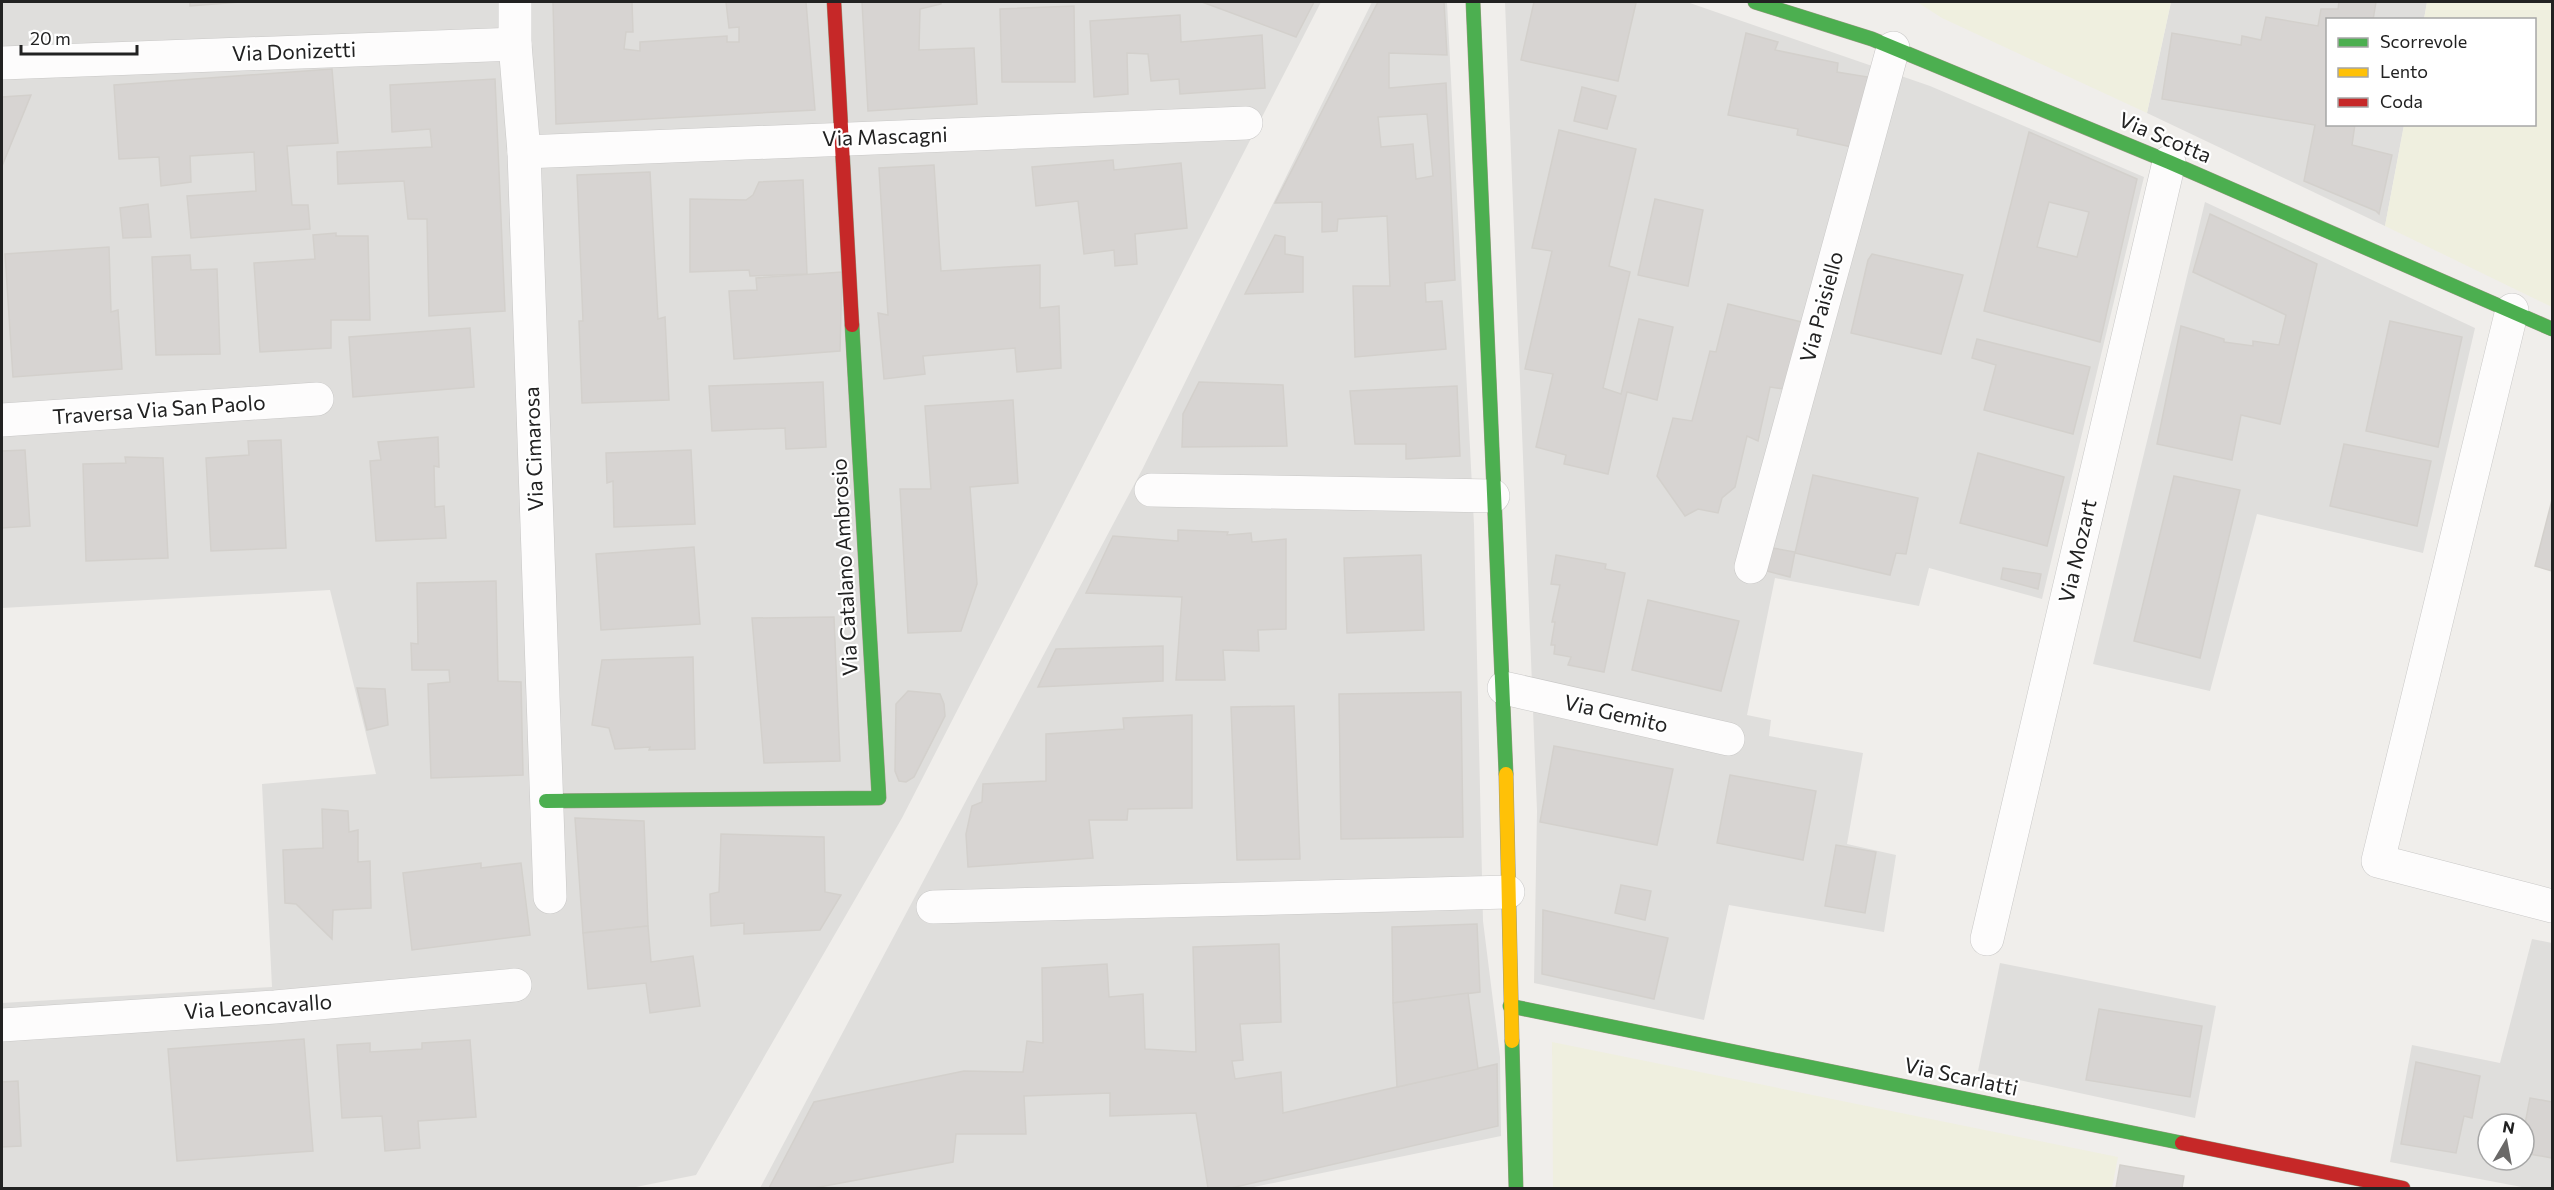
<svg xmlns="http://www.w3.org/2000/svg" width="2554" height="1190" font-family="Commissioner,sans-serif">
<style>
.residential{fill:#dfdedc;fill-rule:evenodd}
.farmland{fill:#efefdf}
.building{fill:#d7d4d2;stroke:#d3d0cc;stroke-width:1.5;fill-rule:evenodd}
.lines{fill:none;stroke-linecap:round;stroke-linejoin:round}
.street-casing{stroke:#c9c8c7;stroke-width:34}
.fast-casing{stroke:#999a82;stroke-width:15}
.slow-casing{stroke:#999a82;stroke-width:15}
.jam-casing{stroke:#999a82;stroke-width:15}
.street{stroke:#fdfcfc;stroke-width:33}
.fast{stroke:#4caf50;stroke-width:14}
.slow{stroke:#ffc107;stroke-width:14}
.jam{stroke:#c62828;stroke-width:14}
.labels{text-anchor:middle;stroke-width:4.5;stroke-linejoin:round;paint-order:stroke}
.street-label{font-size:21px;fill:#222;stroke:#fff}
</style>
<rect width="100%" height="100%" fill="#f0eeeb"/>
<g class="residential">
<path d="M2 2H1321L902 818 696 1175 631 1188H2V1003L272 987 262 784 376 774 330 590 2 608Z"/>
<path d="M1372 2H1447L1474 525 1483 921 1500 1057 1501 1136 1249 1188H760L1143 468Z"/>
<path d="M1505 2H1687L1930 86 2144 177 2042 599 1929 568 1919 606 1775 578 1747 715 1771 720 1769 736 1863 753 1847 844 1896 855 1884 932 1729 905 1704 1020 1534 983 1537 811Z"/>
<path d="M2171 2H2427L2424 19 2328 20V124L2404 125 2385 226 2147 113Z"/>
<path d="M2205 202 2475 328 2423 553 2257 514 2210 691 2093 664Z"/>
<path d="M2532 939 2552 943V1188H2527L2390 1162 2412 1045 2500 1063ZM2488 1124H2524V1160H2488Z"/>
<path d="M2000 963 2216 1006 2195 1118 1978 1071Z"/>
</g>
<g class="farmland">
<path d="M1917 2H2171L2147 113 1942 18Z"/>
<path d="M2427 2H2552V307L2385 226 2404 125 2534 124V20L2424 19Z"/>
<path d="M1552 1042 2118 1157 2112 1188H1553Z"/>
</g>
<g class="building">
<path d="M190 2H240L190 6Z"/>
<path d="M553 2H632L633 32H626L624 49 640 51V42L727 36V42H739V27L729 28 726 2H806L815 110 556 124Z"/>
<path d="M862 2H941V4L920 9 919 50 974 48 977 104 868 111Z"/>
<path d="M1202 2H1314L1296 37Z"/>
<path d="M1378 2H1444L1447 55 1389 53V88L1446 83 1455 280 1425 283 1426 302 1442 301 1446 349 1355 357 1353 286H1390L1387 216 1338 219 1337 231 1322 232V202L1275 203ZM1427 114 1433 176 1416 179 1413 144 1381 147 1378 117Z"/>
<path d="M1534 2 1636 3 1618 81 1521 60Z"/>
<path d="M2339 2H2376L2373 20H2328V124H2355L2352 145 2392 155 2379 214 2376 211 2304 181 2315 125 2162 99 2172 33 2241 45 2242 36 2261 40 2266 17 2318 26 2321 9H2338Z"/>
<path d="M1074 6 1075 82H1002L1000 9Z"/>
<path d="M1180 15 1181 42 1262 35 1265 88 1180 94 1179 79 1151 81 1148 54 1127 53 1128 94 1094 97 1090 21Z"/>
<path d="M1746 33 1778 42 1775 50 1838 63 1837 72 1868 77 1852 147 1797 135 1798 129 1728 115Z"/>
<path d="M332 69 338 143 287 146 292 205H308L310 229 191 238 187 196 256 191 254 152 190 156 191 182 161 186 159 157 119 159 114 85Z"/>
<path d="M495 79 505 311 429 316 427 219H408L404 181 338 184 337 152 432 147 430 129 392 132 390 85Z"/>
<path d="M1582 87 1616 96 1607 129 1574 121Z"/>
<path d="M31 95 2 166V97Z"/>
<path d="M1559 130 1636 149 1609 266 1630 272 1603 388 1621 394 1639 319 1673 327 1657 400 1627 392 1608 474 1564 464 1566 455 1536 447 1553 374 1525 369 1552 251 1532 248Z"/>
<path d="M2029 132 2137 179 2100 342 1984 311ZM2049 202 2089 212 2077 257 2037 247Z"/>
<path d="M1113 160 1114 170 1181 163 1187 228 1135 234 1137 264 1115 266 1114 250 1084 254 1078 201 1036 206 1032 167Z"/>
<path d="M934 165 941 271 1040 265V308L1059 306 1061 368 1017 372 1015 348 923 356 925 374 884 379 878 313 888 315 879 168Z"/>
<path d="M650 172 658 319 665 317 669 400 582 403 579 321H583L577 175Z"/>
<path d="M803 180 807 274 750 276 749 270 690 272V199L746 200 753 195 759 182Z"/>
<path d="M1655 199 1703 210 1688 286 1638 275Z"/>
<path d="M148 204 151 237 123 238 120 208Z"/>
<path d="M2210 214 2317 264 2280 424 2241 415 2232 460 2157 444 2181 326 2224 339V342L2253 346V341L2279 345 2286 315 2193 272Z"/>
<path d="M336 233V236H368L370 320H331V348L260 352 254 263 315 259 313 235Z"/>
<path d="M1275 235 1285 237V254L1303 257V292L1245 294Z"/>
<path d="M109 247 111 312 118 310 122 369 13 377 5 254Z"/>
<path d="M1872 254 1963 275 1941 354 1851 333 1868 260Z"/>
<path d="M190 255 191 270 217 269 220 354 156 355 152 257Z"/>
<path d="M842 272 840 351 734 359 729 291 757 290 756 278Z"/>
<path d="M1728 304 1806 323 1784 389 1770 387 1758 441 1747 436 1735 487 1722 498 1718 513 1698 509 1685 516 1657 476 1673 418 1692 421 1710 351 1716 352Z"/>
<path d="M2390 321 2462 337 2438 447 2366 431Z"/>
<path d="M470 328 474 387 353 397 349 337Z"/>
<path d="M1977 339 2090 367 2073 434 1984 410 1996 365 1972 358Z"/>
<path d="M823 382 826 447 786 449 785 428 712 431 709 386Z"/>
<path d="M1199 382 1283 385 1287 446 1182 447 1183 414Z"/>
<path d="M1457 386 1460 456 1406 459V444H1355L1350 391Z"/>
<path d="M1013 400 1018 483 970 487 977 584 961 631 908 633 900 489H931L925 406Z"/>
<path d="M438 437 439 467 434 466 435 507 444 506 446 538 376 541 370 461 381 460 378 442Z"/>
<path d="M281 440 286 548 211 551 206 458 249 455 248 441Z"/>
<path d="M2344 444 2431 461 2417 526 2330 506Z"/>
<path d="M25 450 30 526 2 528V451Z"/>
<path d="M691 450 695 524 614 527 613 481 607 483 606 453Z"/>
<path d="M1978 453 2064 477 2047 546 1960 523Z"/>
<path d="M125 457 163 458 168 558 86 561 83 464 126 463Z"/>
<path d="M1813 475 1918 498 1906 554 1896 553 1890 575 1795 553Z"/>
<path d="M2174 476 2240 490 2200 658 2134 641Z"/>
<path d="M2552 500V571L2535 566Z"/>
<path d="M1178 530 1228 532 1227 535 1251 533 1252 542 1286 539V629L1258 630 1259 651 1223 650 1225 680H1176L1182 597 1086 593 1113 536 1178 541Z"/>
<path d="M694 547 700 624 601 630 596 554Z"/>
<path d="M1767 547 1795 552 1790 577 1763 570Z"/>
<path d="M1421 555 1424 630 1347 633 1344 558Z"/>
<path d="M1556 555 1606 564 1605 569 1625 573 1604 672 1568 665 1571 657 1554 654 1555 645H1551L1555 622H1552L1560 585 1551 584Z"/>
<path d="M2003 568 2041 574 2038 589 2001 579Z"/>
<path d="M496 581 498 681 521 682 523 775 431 778 428 684 450 682 449 670H412L411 643 418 644 417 583Z"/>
<path d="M1648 600 1739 621 1721 691 1632 670Z"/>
<path d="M834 617 840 761 764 763 752 618Z"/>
<path d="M1163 646V681L1038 687 1056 649Z"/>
<path d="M693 657 695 749 649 750 650 747 615 749 609 728 592 725 602 660Z"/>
<path d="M357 688 385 689 388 725 367 730Z"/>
<path d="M908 691 940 694 944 704 945 716 914 777 906 782 899 781 895 771 896 704Z"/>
<path d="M1461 692 1463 837 1341 839 1339 694Z"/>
<path d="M1294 706 1300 859 1237 860 1231 707Z"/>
<path d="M1192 715V808L1128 809 1127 820H1089L1093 858 968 867 966 834 972 806 982 802 983 784 1046 781V734L1124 729 1123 718Z"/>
<path d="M1554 746 1673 769 1657 845 1540 822Z"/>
<path d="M1730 775 1816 791 1803 860 1717 843Z"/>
<path d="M322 809 348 811 349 832 358 830V862L370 861 371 908 333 910 332 939 296 904 285 903 283 850 323 848Z"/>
<path d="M575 818 644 821 648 926 583 933Z"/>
<path d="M721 834 824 837 825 892 841 895 820 930 744 934V923L711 926 710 894 719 892Z"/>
<path d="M1836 845 1876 852 1865 913 1825 906Z"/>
<path d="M481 863V868L521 863 530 935 412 950 403 873Z"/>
<path d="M1621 885 1651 891 1645 920 1615 913Z"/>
<path d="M1543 910 1668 938 1654 999 1542 974Z"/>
<path d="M1477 924 1480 992 1393 1003 1392 927Z"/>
<path d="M648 926 651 962 693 956 700 1006 650 1013 646 983 588 989 583 933Z"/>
<path d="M1279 944 1281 1022 1240 1024 1243 1060 1232 1061 1235 1079 1281 1072 1283 1113 1497 1064 1498 1126 1231 1188H1208L1196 1113 1110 1116V1093L1024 1096 1026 1134H956L953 1162 814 1188H769L814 1102 964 1071 1023 1072 1027 1041 1043 1043 1042 968 1107 964 1109 997 1143 994 1145 1049 1196 1052 1193 947Z"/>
<path d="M1468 993 1478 1069 1397 1087 1393 1003Z"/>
<path d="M2099 1009 2202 1026 2190 1097 2086 1080Z"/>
<path d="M304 1039 313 1151 177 1161 168 1049Z"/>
<path d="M470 1040 476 1117 418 1121 420 1148 385 1151 382 1116 342 1118 337 1045 370 1043V1052L422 1049V1043Z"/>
<path d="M2416 1062 2480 1076 2472 1118 2464 1116 2456 1153 2401 1144Z"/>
<path d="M18 1081 21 1146 2 1147V1082Z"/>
<path d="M2530 1098 2552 1102V1158L2524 1153V1129Z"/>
<path d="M2120 1165 2184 1176 2182 1188H2116Z"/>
</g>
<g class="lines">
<g class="street-casing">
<g id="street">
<path d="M515 2V44L524 152 550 897"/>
<path d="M2 63 515 44"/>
<path d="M524 152 1246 123"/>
<path d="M2512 310 2378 861 2552 906"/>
<path d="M2 420 317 399"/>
<path d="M1151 490 1493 496"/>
<path d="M1751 567 1893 48"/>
<path d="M1504 688 1728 739"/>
<path d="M933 907 1508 892"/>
<path d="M1987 939 2169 162"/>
<path d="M2 1025 275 1007 515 985"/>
</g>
</g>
<g class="fast-casing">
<g id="fast">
<path d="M1473 2 1506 774"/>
<path d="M1755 2 1872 39 2169 162 2552 329"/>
<path d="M546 801 879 798 852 325"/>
<path d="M1510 1006 2182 1143"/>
<path d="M1512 1041 1516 1188"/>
</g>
</g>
<g class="slow-casing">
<path id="slow" d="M1506 774 1512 1041"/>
</g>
<g class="jam-casing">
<g id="jam">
<path d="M834 2 852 325"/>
<path d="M2182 1143 2403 1188"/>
</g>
</g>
<use href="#street" class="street"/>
<use href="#fast" class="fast"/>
<use href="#slow" class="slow"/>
<use href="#jam" class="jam"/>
</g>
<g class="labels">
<g class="street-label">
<text transform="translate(294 52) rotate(-2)" y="7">Via Donizetti</text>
<text transform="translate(885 137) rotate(-2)" y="7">Via Mascagni</text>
<text transform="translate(2165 138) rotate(23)" y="7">Via Scotta</text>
<text transform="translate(1822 307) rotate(-75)" y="7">Via Paisiello</text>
<text transform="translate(159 410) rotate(-4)" y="7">Traversa Via San Paolo</text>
<text transform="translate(534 449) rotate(-92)" y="7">Via Cimarosa</text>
<text transform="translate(2078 551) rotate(-77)" y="7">Via Mozart</text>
<text transform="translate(845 567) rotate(-93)" y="7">Via Catalano Ambrosio</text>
<text transform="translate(1616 714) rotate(13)" y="7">Via Gemito</text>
<text transform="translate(258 1007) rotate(-4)" y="7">Via Leoncavallo</text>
<text transform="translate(1961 1077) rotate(12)" y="7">Via Scarlatti</text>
</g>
</g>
<rect width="2554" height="1190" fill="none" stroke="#222222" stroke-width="6"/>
<rect x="2326" y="18" width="210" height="108" fill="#ffffff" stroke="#a7a7a7" stroke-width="1.5"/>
<rect x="2338" y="38" width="30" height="9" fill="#4caf50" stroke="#a7a7a7" stroke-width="1.5"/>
<text x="2380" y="48" font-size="18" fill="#222222">Scorrevole</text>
<rect x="2338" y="68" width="30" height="9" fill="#ffc107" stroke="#a7a7a7" stroke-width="1.5"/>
<text x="2380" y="78" font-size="18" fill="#222222">Lento</text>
<rect x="2338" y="98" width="30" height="9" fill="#c62828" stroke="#a7a7a7" stroke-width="1.5"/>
<text x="2380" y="108" font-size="18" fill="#222222">Coda</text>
<g transform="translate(2506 1142) rotate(10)"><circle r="28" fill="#ffffff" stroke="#a7a7a7" stroke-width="1.5"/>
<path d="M0-4.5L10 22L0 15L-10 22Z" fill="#6a6968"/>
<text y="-9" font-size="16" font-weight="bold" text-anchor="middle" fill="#222222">N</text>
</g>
<path d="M21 45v9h116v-9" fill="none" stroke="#222222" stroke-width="3"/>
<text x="30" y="45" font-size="18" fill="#222222" stroke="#ffffff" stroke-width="4.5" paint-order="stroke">20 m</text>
</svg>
